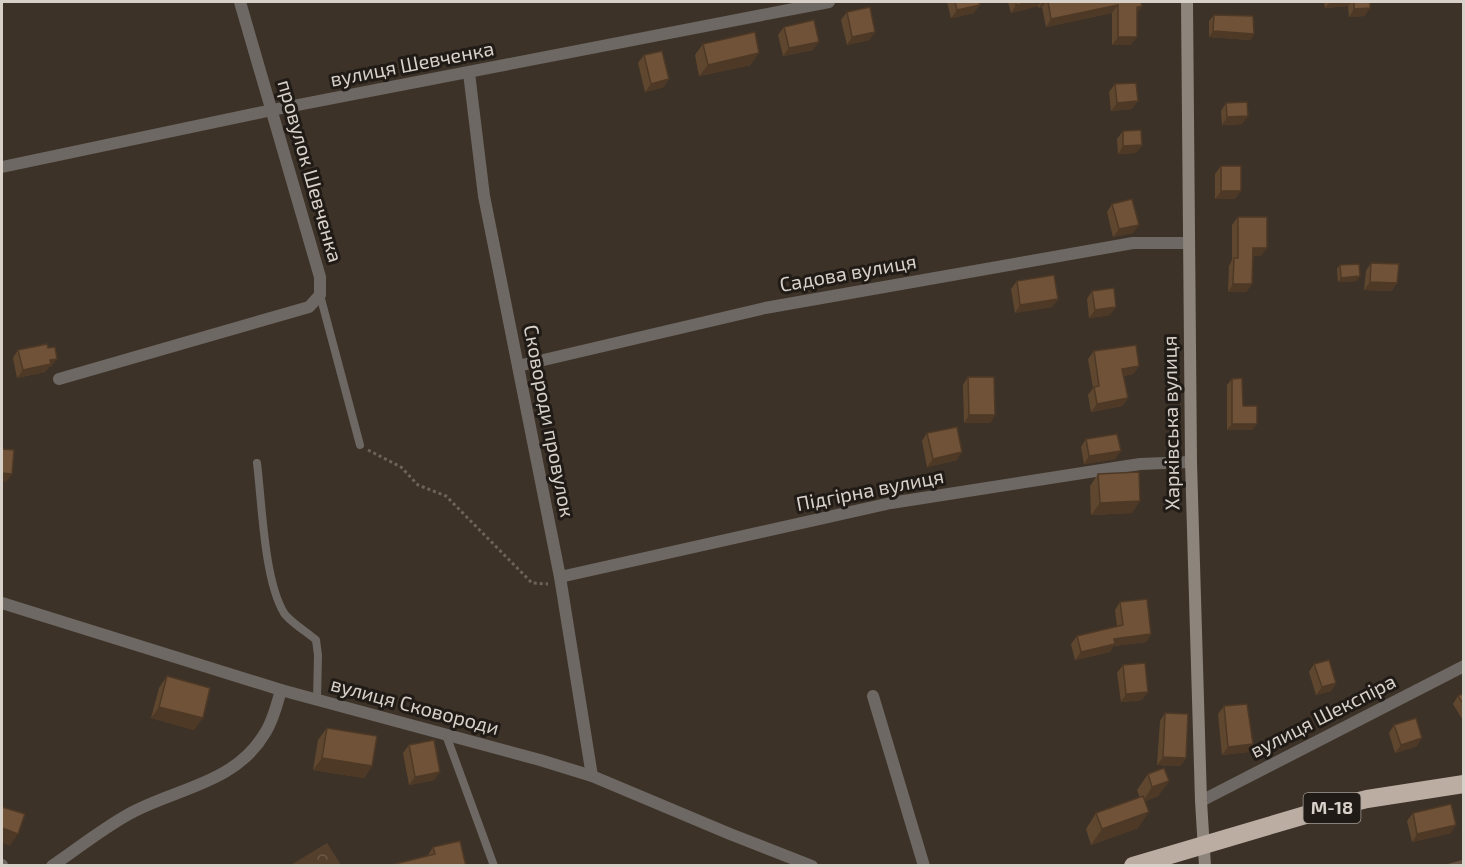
<svg xmlns="http://www.w3.org/2000/svg" width="1465" height="867" font-family="'Exo 2',sans-serif">
<style>
.forest{fill:url(#forest-crowns)}
.lines{fill:none;stroke-linecap:round;stroke-linejoin:round}
.stream{stroke:#604d3d;stroke-width:4.5}
.path{stroke:#6c635a;stroke-width:3;stroke-dasharray:3 3;stroke-linecap:butt}
.lane{stroke:#6d6863;stroke-width:8}
.street{stroke:#6d6863;stroke-width:12}
.secondary{stroke:#8d847c;stroke-width:12}
.highway{stroke:#bbada1;stroke-width:18}
.wall{fill:#5f472f}
.shaded-wall{fill:#4e3926}
.building{fill:#6f5237;stroke:#4e3926;stroke-width:1.5}
.labels{text-anchor:middle;stroke-width:6;stroke-linejoin:round;paint-order:stroke}
.shield{fill:#201b16;stroke:#a19a94;stroke-width:1.5}
.shield-label{font-size:18px;font-weight:bold;fill:#d8d1ca}
.street-label{font-size:20px;fill:#d8d1ca;stroke:#201b16}
</style>
<defs>
<pattern id="forest-crowns" width="20" height="18" patternUnits="userSpaceOnUse" patternTransform="scale(1.5)"><rect width="20" height="18" fill="#543f2c"/><path d="M2 6a3 3 0 1 1 6 0M12 15a3 3 0 1 1 6 0" fill="none" stroke="#6c5a49"/></pattern>
</defs>
<rect width="100%" height="100%" fill="#3d3228"/>
<path class="forest" d="M327 843 341 865H291Z"/>
<g class="lines">
<path class="stream" d="M1449 866 1464 862"/>
<path class="path" d="M368 450 401 467 418 485 446 496 532 583 548 584"/>
<g class="lane">
<path d="M320 295 360 445"/>
<path d="M257 463C262 503 264 580 284 613 290 622 307 632 316 640L318 655 317 700"/>
<path d="M446 735 494 866"/>
</g>
<g class="street">
<path d="M469 73 484 196 560 577 592 776"/>
<path d="M2 167 272 110 829 2"/>
<path d="M518 366 765 308 1133 243H1188"/>
<path d="M59 379 309 307 320 295V277L240 2"/>
<path d="M560 577 891 503 1140 464 1191 462"/>
<path d="M2 603 281 690 540 760 592 776 730 834 812 866"/>
<path d="M873 696 924 866"/>
<path d="M1201 801 1464 666"/>
<path d="M2 865V866"/>
<path d="M52 866C77 849 102 829 129 814 176 788 235 784 265 733 273 721 277 704 281 690"/>
</g>
<path class="secondary" d="M1187 2 1191 462 1201 801 1205 866"/>
<path class="highway" d="M1133 866 1319 811 1367 799 1464 784"/>
</g>
<g class="wall">
<path d="M947 2H979L974 13 951 18Z"/>
<path d="M1008 2H1141L1137 14 1131 45H1112V13L1046 27 1042 7 1038 8V6L1011 13Z"/>
<path d="M1324 2H1370L1365 16 1349 17 1348 6 1325 8Z"/>
<path d="M847 12 875 32 869 40 847 45 841 20Z"/>
<path d="M1214 15 1254 34 1250 40 1209 37V21Z"/>
<path d="M784 27 813 50 783 56 778 35Z"/>
<path d="M703 44 751 65 699 76 695 55Z"/>
<path d="M644 55 664 87 645 92 638 63Z"/>
<path d="M1115 84 1132 109 1111 111 1109 92Z"/>
<path d="M1226 103 1242 124 1222 125 1221 111Z"/>
<path d="M1123 131 1142 145 1136 153 1118 154 1117 139Z"/>
<path d="M1221 166 1235 199H1215V174Z"/>
<path d="M1112 204 1133 233 1113 237 1107 212Z"/>
<path d="M1238 217 1261 256H1253L1252 284 1246 292H1228L1229 266 1232 260V225Z"/>
<path d="M1371 263 1392 291 1364 290 1366 271Z"/>
<path d="M1340 265 1357 281 1338 282 1337 269Z"/>
<path d="M1017 281 1058 299 1052 307 1015 313 1011 289Z"/>
<path d="M1092 291 1110 315 1089 318 1087 299Z"/>
<path d="M18 350 51 367H49L45 372 17 378 13 358Z"/>
<path d="M1094 351 1139 366 1133 374 1124 376 1128 398 1122 406 1091 412 1088 395 1093 388 1088 359Z"/>
<path d="M968 377 995 415 990 423H964L963 385Z"/>
<path d="M1232 379 1243 406 1252 430H1227V385Z"/>
<path d="M927 433 957 460 927 467 922 441Z"/>
<path d="M1086 439 1115 459 1084 464 1081 447Z"/>
<path d="M1098 474 1132 513 1091 515 1090 486Z"/>
<path d="M1120 602 1151 634 1146 642 1113 646 1110 652 1075 660 1071 644 1077 636 1117 626 1115 610Z"/>
<path d="M1314 664 1336 683 1331 691 1316 695 1309 672Z"/>
<path d="M1123 665 1142 700 1121 702 1117 673Z"/>
<path d="M167 676 194 730 151 718 159 688Z"/>
<path d="M1464 693V722L1453 704 1458 696Z"/>
<path d="M1224 706 1253 744 1248 752 1222 755 1218 714Z"/>
<path d="M1165 713 1186 758 1180 766 1157 765 1160 721Z"/>
<path d="M1394 725 1417 746 1395 753 1389 733Z"/>
<path d="M327 728 372 766 364 778 313 770 318 740Z"/>
<path d="M409 745 434 780 409 785 403 753Z"/>
<path d="M1148 774 1169 781 1158 796 1145 801 1138 828 1091 845 1086 829 1096 813 1140 798 1137 790Z"/>
<path d="M1413 813 1451 833 1412 842 1407 821Z"/>
<path d="M433 847 466 866 428 855Z"/>
</g>
<g class="shaded-wall">
<path d="M1031 2H1041L1038 6 1011 13 1016 5Z"/>
<path d="M1043 2H1046L1042 7 1038 8Z"/>
<path d="M1330 2H1352L1348 6 1325 8Z"/>
<path d="M1417 2H1438L1436 3H1416Z"/>
<path d="M980 5 974 13 951 18 957 10Z"/>
<path d="M1118 5 1112 13 1046 27 1051 19Z"/>
<path d="M1142 6 1136 14 1137 7Z"/>
<path d="M1370 8 1365 16 1349 17 1354 9Z"/>
<path d="M1213 31 1254 34 1250 40 1209 37Z"/>
<path d="M875 32 869 40 847 45 852 37Z"/>
<path d="M1118 37H1137L1131 45H1112Z"/>
<path d="M819 42 813 50 783 56 789 48Z"/>
<path d="M759 53 751 65 699 76 708 65Z"/>
<path d="M669 79 664 87 645 92 651 84Z"/>
<path d="M1138 101 1132 109 1111 111 1117 103Z"/>
<path d="M1248 116 1242 124 1222 125 1227 117Z"/>
<path d="M1142 145 1136 153 1118 154 1123 146Z"/>
<path d="M1221 191H1241L1235 199H1215Z"/>
<path d="M1139 225 1133 233 1113 237 1119 229Z"/>
<path d="M1253 248H1267L1261 256H1247Z"/>
<path d="M1360 276 1357 281 1338 282 1341 278Z"/>
<path d="M1370 282 1397 283 1392 291 1364 290Z"/>
<path d="M1233 284H1252L1246 292H1228Z"/>
<path d="M1058 299 1052 307 1015 313 1020 305Z"/>
<path d="M1116 307 1110 315 1089 318 1095 310Z"/>
<path d="M57 359 51 367H49L45 372 17 378 23 370 50 360Z"/>
<path d="M1139 366 1133 374 1117 377 1122 369Z"/>
<path d="M1128 398 1122 406 1091 412 1097 404Z"/>
<path d="M969 415H995L990 423H964Z"/>
<path d="M1232 424H1257L1252 430H1227Z"/>
<path d="M1121 451 1115 459 1084 464 1089 456Z"/>
<path d="M962 452 957 460 927 467 933 459Z"/>
<path d="M2 473 12 474 6 482 2 481Z"/>
<path d="M1140 501 1132 513 1091 515 1100 503Z"/>
<path d="M1151 634 1146 642 1113 646 1110 652 1075 660 1081 652 1114 639Z"/>
<path d="M1336 683 1331 691 1316 695 1322 687Z"/>
<path d="M1148 692 1142 700 1121 702 1126 694Z"/>
<path d="M159 707 203 718 194 730 151 718Z"/>
<path d="M1422 738 1417 746 1395 753 1401 745Z"/>
<path d="M1253 744 1248 752 1222 755 1228 747Z"/>
<path d="M1163 757 1186 758 1180 766 1157 765Z"/>
<path d="M322 758 372 766 364 778 313 770Z"/>
<path d="M440 772 434 780 409 785 415 777Z"/>
<path d="M1169 781 1158 796 1142 803 1152 787Z"/>
<path d="M1149 812 1138 828 1091 845 1102 829Z"/>
<path d="M1456 825 1451 833 1412 842 1417 834Z"/>
<path d="M2 828 18 834 10 846 2 843Z"/>
</g>
<g class="building">
<path d="M955 2H979L980 5 957 10Z"/>
<path d="M1016 2H1031L1016 5Z"/>
<path d="M1048 2H1141L1142 6 1137 7V37H1118V5L1051 19Z"/>
<path d="M1354 2H1370V8L1354 9Z"/>
<path d="M870 7 875 32 852 37 847 12Z"/>
<path d="M1214 15 1253 16 1254 34 1213 31Z"/>
<path d="M814 20 819 42 789 48 784 27Z"/>
<path d="M755 32 759 53 708 65 703 44Z"/>
<path d="M662 51 669 79 651 84 644 55Z"/>
<path d="M1136 83 1138 101 1117 103 1115 84Z"/>
<path d="M1247 102 1248 116 1227 117 1226 103Z"/>
<path d="M1141 130 1142 145 1123 146V131Z"/>
<rect x="1221" y="166" width="20" height="25"/>
<path d="M1132 199 1139 225 1119 229 1112 204Z"/>
<path d="M1238 217H1267V248H1253L1252 284H1233L1234 258H1238Z"/>
<path d="M1371 263 1399 264 1397 283 1370 282Z"/>
<path d="M1359 264 1360 276 1341 278 1340 265Z"/>
<path d="M1054 275 1058 299 1020 305 1017 281Z"/>
<path d="M1114 288 1116 307 1095 310 1092 291Z"/>
<path d="M47 344 48 348 55 347 57 359 50 360 51 364 23 370 18 350Z"/>
<path d="M1136 345 1139 366 1122 369 1128 398 1097 404 1094 387 1099 386 1094 351Z"/>
<path d="M968 377H994L995 415H969Z"/>
<path d="M1242 378 1243 406H1257V424H1232V379Z"/>
<path d="M957 427 962 452 933 459 927 433Z"/>
<path d="M1117 434 1121 451 1089 456 1086 439Z"/>
<path d="M2 449 14 450 12 474 2 473Z"/>
<path d="M1139 472 1140 501 1100 503 1098 474Z"/>
<path d="M1147 599 1151 634 1114 639 1115 644 1081 652 1077 636 1123 625 1120 602Z"/>
<path d="M1329 660 1336 683 1322 687 1314 664Z"/>
<path d="M1145 663 1148 692 1126 694 1123 665Z"/>
<path d="M167 676 210 688 203 718 159 707Z"/>
<path d="M1464 693V705L1458 696Z"/>
<path d="M1247 704 1253 744 1228 747 1224 706Z"/>
<path d="M1165 713 1188 714 1186 758 1163 757Z"/>
<path d="M1416 718 1422 738 1401 745 1394 725Z"/>
<path d="M327 728 377 736 372 766 322 758Z"/>
<path d="M434 740 440 772 415 777 409 745Z"/>
<path d="M1164 768 1169 781 1152 787 1148 774Z"/>
<path d="M1143 796 1149 812 1102 829 1096 813Z"/>
<path d="M1451 804 1456 825 1417 834 1413 813Z"/>
<path d="M2 807 25 814 18 834 2 828Z"/>
<path d="M460 841 466 866H387L435 854 433 847Z"/>
</g>
<g class="labels">
<rect class="shield" x="1303.5" y="793" width="57" height="30" rx="4.5"/>
<g class="shield-label">
<text x="1332" y="814">М-18</text>
</g>
<g class="street-label">
<text transform="translate(412 64) rotate(-11)" y="7">вулиця Шевченка</text>
<text transform="translate(310 171) rotate(74)" y="7">провулок Шевченка</text>
<text transform="translate(848 273) rotate(-10)" y="7">Садова вулиця</text>
<text transform="translate(549 421) rotate(79)" y="7">Сковороди провулок</text>
<text transform="translate(1171 423) rotate(-91)" y="7">Харківська вулиця</text>
<text transform="translate(870 490) rotate(-11)" y="7">Підгірна вулиця</text>
<text transform="translate(415 706) rotate(15)" y="7">вулиця Сковороди</text>
<text transform="translate(1323 716) rotate(-27)" y="7">вулиця Шекспіра</text>
</g>
</g>
<rect width="1465" height="867" fill="none" stroke="#d8d1ca" stroke-width="6"/>
</svg>
